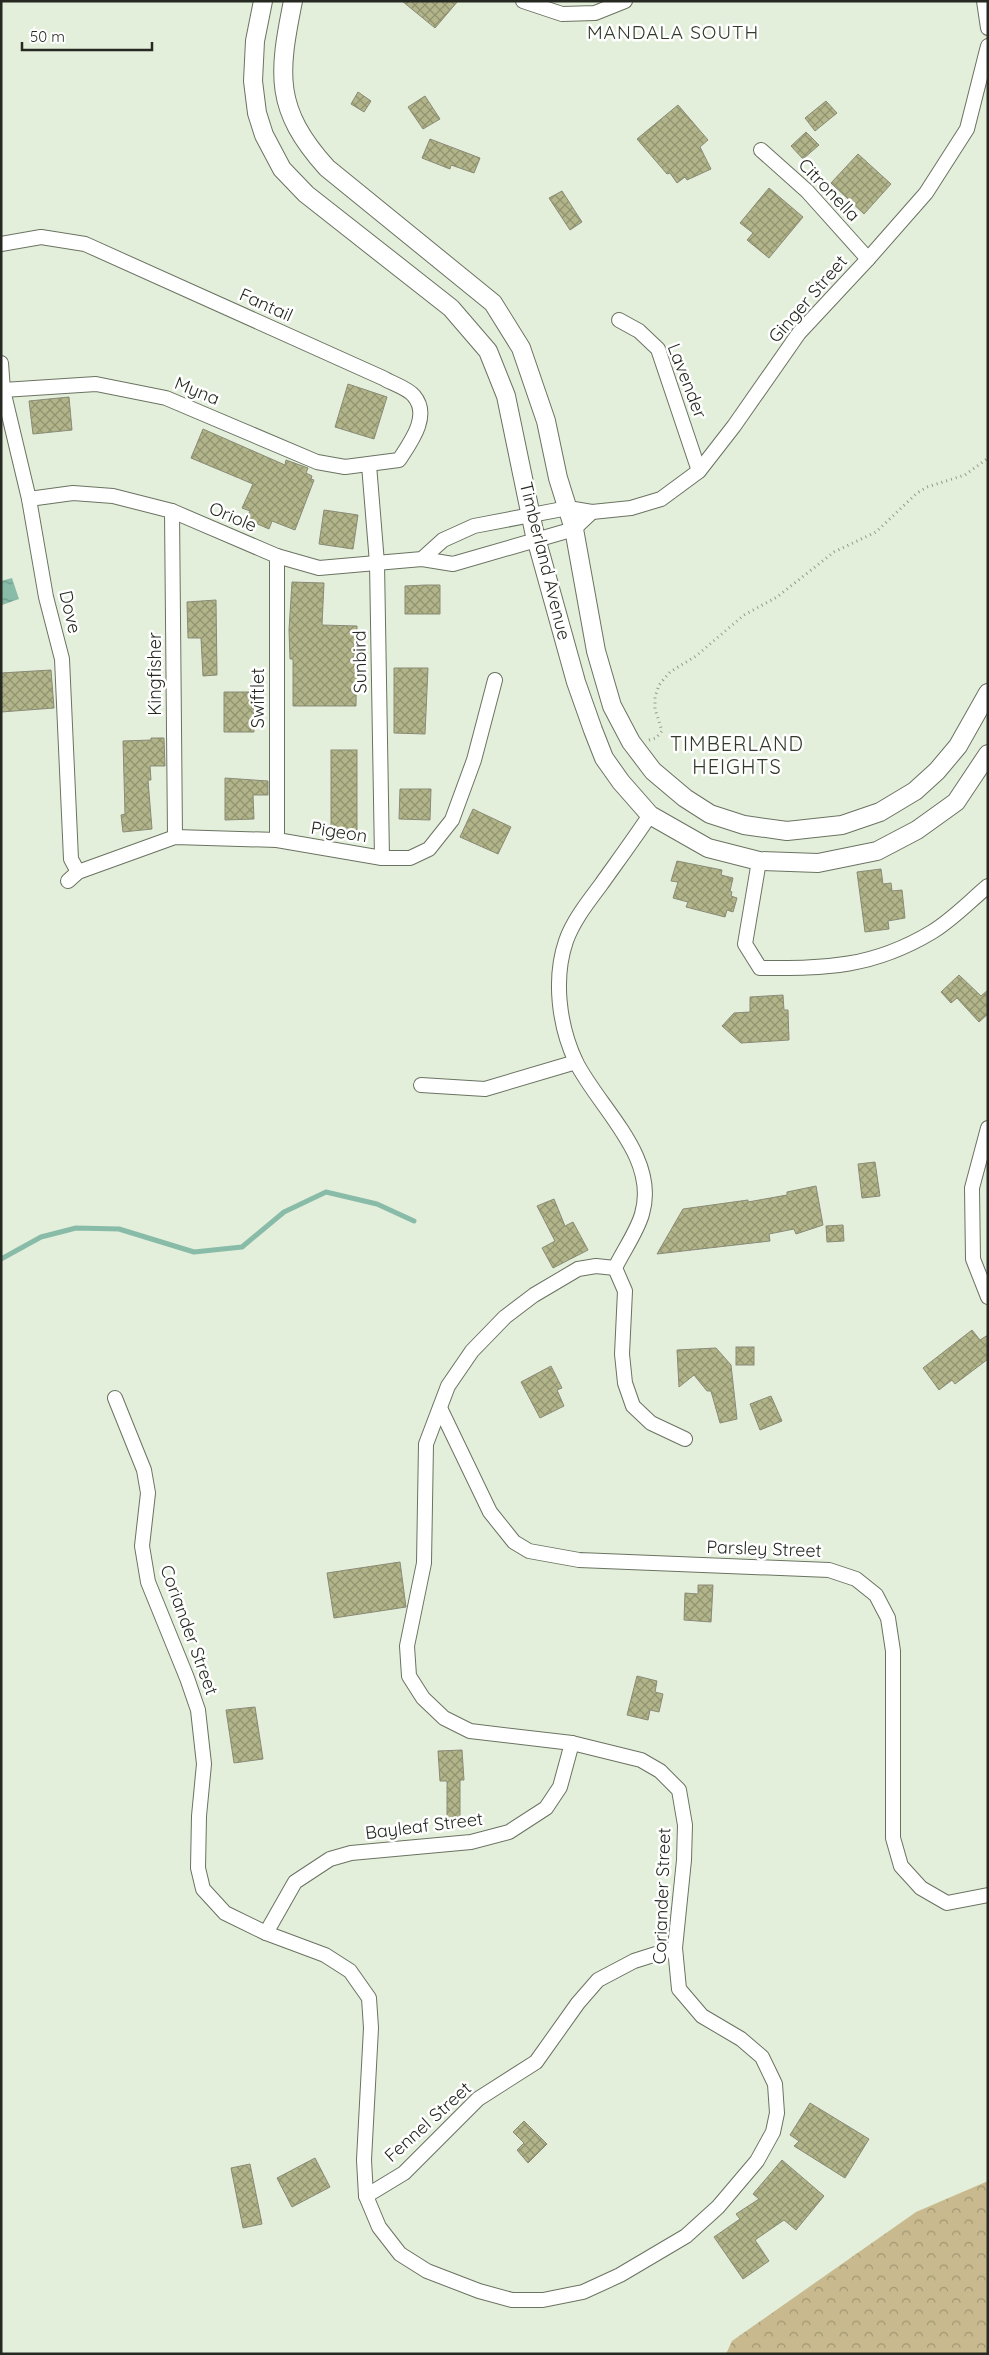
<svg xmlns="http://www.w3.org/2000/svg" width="989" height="2355" font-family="Quicksand,sans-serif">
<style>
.forest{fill:url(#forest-crowns)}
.water{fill:url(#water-ripples)}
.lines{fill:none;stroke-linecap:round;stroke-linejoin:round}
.stream{stroke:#88bca8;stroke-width:5}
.building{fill:url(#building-cross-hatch);stroke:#898b77}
.minor-casing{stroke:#6a7361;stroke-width:16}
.tertiary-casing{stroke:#6a7361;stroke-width:20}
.path{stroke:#939b8c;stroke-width:3;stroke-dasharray:1 4;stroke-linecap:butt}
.minor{stroke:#fff;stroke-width:14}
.tertiary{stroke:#fff;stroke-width:18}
.labels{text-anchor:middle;stroke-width:5;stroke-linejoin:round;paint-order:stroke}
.street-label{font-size:18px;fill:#252921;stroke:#fff}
.neighbourhood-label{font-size:19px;letter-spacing:1px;fill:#313a2a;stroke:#fff}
.quarter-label{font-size:20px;letter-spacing:1px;fill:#313a2a;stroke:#fff}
</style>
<defs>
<pattern id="forest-crowns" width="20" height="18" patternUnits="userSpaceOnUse" patternTransform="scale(1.25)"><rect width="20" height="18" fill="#c8ba8e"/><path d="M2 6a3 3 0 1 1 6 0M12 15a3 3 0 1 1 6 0" fill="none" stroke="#a29774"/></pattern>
<pattern id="water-ripples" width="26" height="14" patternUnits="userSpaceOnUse" patternTransform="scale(1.25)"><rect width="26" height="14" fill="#88bca8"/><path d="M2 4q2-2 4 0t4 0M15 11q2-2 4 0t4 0" fill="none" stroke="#6f9988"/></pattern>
<pattern id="building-cross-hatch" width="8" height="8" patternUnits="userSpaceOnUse" patternTransform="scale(1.25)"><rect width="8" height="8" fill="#b2b589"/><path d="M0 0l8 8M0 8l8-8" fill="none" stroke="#919370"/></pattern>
</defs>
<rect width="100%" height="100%" fill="#e4efdb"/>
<path class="forest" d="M988 2181V2354H726L732 2341 916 2212Z"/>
<path class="water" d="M12 578 19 599 2 605 1 581Z"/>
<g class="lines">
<path class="stream" d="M1 1259 41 1237 76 1228 119 1229 194 1252 242 1247 284 1212 326 1192 377 1204 414 1221"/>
</g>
<g class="building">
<path d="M402 1H458L435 28Z"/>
<path d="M358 92 371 101 364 112 351 104Z"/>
<path d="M425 96 440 119 423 129 408 107Z"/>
<path d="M826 101 837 113 815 131 805 118Z"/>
<path d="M678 105 708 140 700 147 711 169 687 180 685 177 677 183 670 173 667 174 637 139Z"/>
<path d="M806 132 819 145 803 159 791 146Z"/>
<path d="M430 139 480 158 474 173 451 165 450 169 422 158Z"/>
<path d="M858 154 891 184 864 214 831 183Z"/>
<path d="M769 188 803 217 769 258 747 240 753 233 740 223Z"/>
<path d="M562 191 582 222 570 230 549 198Z"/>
<path d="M348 384 387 397 374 439 335 427Z"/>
<path d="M69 397 72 430 33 434 29 401Z"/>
<path d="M203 429 285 465 286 460 308 468 306 473 312 476 311 479 314 480 295 530 272 521 269 529 246 519 250 511 242 508 253 484 191 458Z"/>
<path d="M324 510 358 515 353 549 319 544Z"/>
<path d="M292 582 324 583 322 625 357 626 356 706H293V659H290L289 630Z"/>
<path d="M426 585H440V614H405V586Z"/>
<path d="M216 600 217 675 203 676 201 638H188L187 602Z"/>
<path d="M394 668H428L425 734 394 733Z"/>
<path d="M51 670 54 708 1 712V673Z"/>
<path d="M224 692H253L254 732H224Z"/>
<path d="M151 738H164L165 766H150L151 780H148L152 829 123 832 121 815 125 814 123 741 151 740Z"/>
<rect x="331" y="750" width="26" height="80"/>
<path d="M225 778 268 781V795H253L254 819 225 820Z"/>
<path d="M400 789H431L430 820 399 819Z"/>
<path d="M473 809 511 827 498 854 460 837Z"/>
<path d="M677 861 722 870 721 875 733 878 730 891 732 892 731 896 737 898 733 912 727 910 725 917 686 907 688 902 673 898 678 882 671 881Z"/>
<path d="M881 869 883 884 891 883 892 891 902 890 905 918 888 921 889 929 865 932 857 872Z"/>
<path d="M959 975 981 996 988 990V1014L979 1022 957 998 951 1003 941 992Z"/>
<path d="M783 995 784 1010H788L789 1040 741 1043 722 1026 734 1013 750 1012V997Z"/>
<path d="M875 1162 880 1196 862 1198 858 1164Z"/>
<path d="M816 1186 823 1225 796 1234 794 1229 769 1234 770 1241 657 1254 683 1209 748 1200V1202L787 1195V1192Z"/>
<path d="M554 1199 565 1226 573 1222 588 1250 553 1268 542 1248 555 1241 537 1206Z"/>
<path d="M843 1225 844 1241 827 1242 826 1226Z"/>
<path d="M972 1330 980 1340 988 1335V1359L955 1384 952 1380 939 1390 923 1368Z"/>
<rect x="736" y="1347" width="18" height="18"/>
<path d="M716 1348 731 1365 737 1419 720 1423 711 1391H707L694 1375 679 1387 677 1350Z"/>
<path d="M551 1366 562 1388 557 1390 564 1406 540 1418 521 1382Z"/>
<path d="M771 1396 782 1421 760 1430 750 1404Z"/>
<path d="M400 1562 406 1607 334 1618 327 1573Z"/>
<path d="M698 1585H713L711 1622 684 1620 685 1593 698 1594Z"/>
<path d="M637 1676 657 1681 655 1692 663 1694 659 1712 650 1710 648 1720 627 1715Z"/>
<path d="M255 1707 263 1759 234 1763 226 1710Z"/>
<path d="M462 1750 464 1780H460V1818H447V1781H440L438 1751Z"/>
<path d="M810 2103 869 2139 845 2178 794 2146 799 2141 790 2135Z"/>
<path d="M524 2121 547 2144 528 2163 517 2150 524 2143 513 2132Z"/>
<path d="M315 2158 330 2187 292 2207 277 2178Z"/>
<path d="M782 2160 824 2196 796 2230 784 2220 755 2240 769 2261 743 2279 714 2237 740 2219 736 2214 759 2199 753 2194Z"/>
<path d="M250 2164 262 2224 243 2228 231 2168Z"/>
</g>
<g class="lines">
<g class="minor-casing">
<g id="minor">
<path d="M523 1 562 14 595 13 625 1"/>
<path d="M984 1 988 28"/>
<path d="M761 150 807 191 868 259"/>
<path d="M1 244 41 237 85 244 383 378C391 383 408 388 414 396 431 416 410 443 399 460L345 467 317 462 166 398 96 384 3 390"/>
<path d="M619 320 639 331 658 349 699 471"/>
<path d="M1 363 3 390 29 499 46 597 62 659 71 859 78 872"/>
<path d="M369 465 377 563 382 858"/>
<path d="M29 499 73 493 113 496 172 511 277 556 319 568 422 559 453 564 574 529 592 512 568 508 474 526 443 540 422 559"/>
<path d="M172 511 175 837"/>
<path d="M592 512 631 508 661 499 699 471 734 426 799 333 868 259 926 193 967 129 988 46"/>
<path d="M277 556V840"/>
<path d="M759 861 745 944 760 968C827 968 872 968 932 932 952 920 970 901 988 886"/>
<path d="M68 881 78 872 175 837 277 840 382 858H410L429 849 452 820 474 760 495 680"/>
<path d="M421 1085 485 1089 576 1062"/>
<path d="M988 1128 972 1188 973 1259 988 1297"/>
<path d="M615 1268C623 1251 637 1232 642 1214 659 1157 599 1108 576 1062 559 1026 553 979 566 941 573 921 588 902 600 886 617 862 634 839 650 815"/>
<path d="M615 1268 625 1291 622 1354 625 1383 633 1406 651 1423 685 1439"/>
<path d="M115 1398 144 1470 148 1493 142 1546 148 1582 187 1678 198 1710 204 1764 199 1816 198 1868 203 1889 225 1913 266 1933 325 1955 350 1971 369 1998 371 2028 364 2160 366 2196 379 2227 400 2254 427 2271 479 2291 512 2300H543L583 2292 620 2275 686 2236 718 2207 757 2161 773 2132 777 2113 775 2084 762 2057 741 2039 702 2016 679 1989 675 1948 684 1860 685 1825 679 1790 660 1771 641 1760 572 1743 470 1731 444 1718 423 1698 409 1676 407 1646 424 1563 426 1444 448 1386 472 1351 505 1317 534 1295 578 1269 596 1266 615 1268"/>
<path d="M440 1408 490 1512 514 1542 529 1551 579 1560 829 1570 856 1579 876 1595 888 1618 893 1651V1838L901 1866 921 1888 947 1903 988 1895"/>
<path d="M266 1933 295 1882 330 1859 351 1853 471 1842 509 1832 546 1808 560 1787 572 1743"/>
<path d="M366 2196 404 2173 478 2099 536 2062 578 2003 598 1980 634 1961 675 1948"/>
</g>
</g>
<g class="tertiary-casing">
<g id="tertiary">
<path d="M263 1 255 41 253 81 257 113 264 135 282 169 306 194 451 308 488 351 506 396 534 531 576 682 593 730 604 758 621 782 650 815 708 848 759 861 818 863 877 851 917 830 956 802 988 754"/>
<path d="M293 1C278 75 274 109 327 168L493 303 521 348 546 421 558 478 574 529 596 651 612 706 631 742 653 771 685 798 710 814 744 825 787 831 842 825 880 812 915 791 937 771 958 746 988 693"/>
</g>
</g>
<path class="path" d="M649 740 656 738 662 731 655 709V697L659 685 670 672 696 656 744 615 777 597 834 552 876 532 917 493 927 487 965 475 988 458"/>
<use href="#minor" class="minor"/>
<use href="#tertiary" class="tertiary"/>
</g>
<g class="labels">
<g class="street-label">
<text transform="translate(829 190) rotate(46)" y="6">Citronella</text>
<text transform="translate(808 299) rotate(-49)" y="6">Ginger Street</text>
<text transform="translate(266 305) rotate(24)" y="6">Fantail</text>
<text transform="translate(687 381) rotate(69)" y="6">Lavender</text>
<text transform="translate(197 391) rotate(22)" y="6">Myna</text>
<text transform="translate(233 517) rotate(23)" y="6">Oriole</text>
<text transform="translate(545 561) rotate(76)" y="6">Timberland Avenue</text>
<text transform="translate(70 612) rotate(77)" y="6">Dove</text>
<text transform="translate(360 662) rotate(-91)" y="6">Sunbird</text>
<text transform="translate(155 674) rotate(-90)" y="6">Kingfisher</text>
<text transform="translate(258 698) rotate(-90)" y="6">Swiftlet</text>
<text transform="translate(339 832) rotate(9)" y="6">Pigeon</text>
<text transform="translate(764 1549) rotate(2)" y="6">Parsley Street</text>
<text transform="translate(189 1630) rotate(70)" y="6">Coriander Street</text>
<text transform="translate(424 1826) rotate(-7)" y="6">Bayleaf Street</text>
<text transform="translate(662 1896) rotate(-88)" y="6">Coriander Street</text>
<text transform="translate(428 2122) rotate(-42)" y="6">Fennel Street</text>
</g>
<g class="neighbourhood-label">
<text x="673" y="39">MANDALA SOUTH</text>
</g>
<g class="quarter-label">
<text x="737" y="751">TIMBERLAND<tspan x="737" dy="23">HEIGHTS</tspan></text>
</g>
</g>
<rect width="989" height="2355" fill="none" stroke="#252921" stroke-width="5"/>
<path d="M22 42v8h130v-8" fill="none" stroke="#252921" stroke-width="2.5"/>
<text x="30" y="42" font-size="15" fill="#252921" stroke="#ffffff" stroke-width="4" paint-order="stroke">50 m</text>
</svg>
